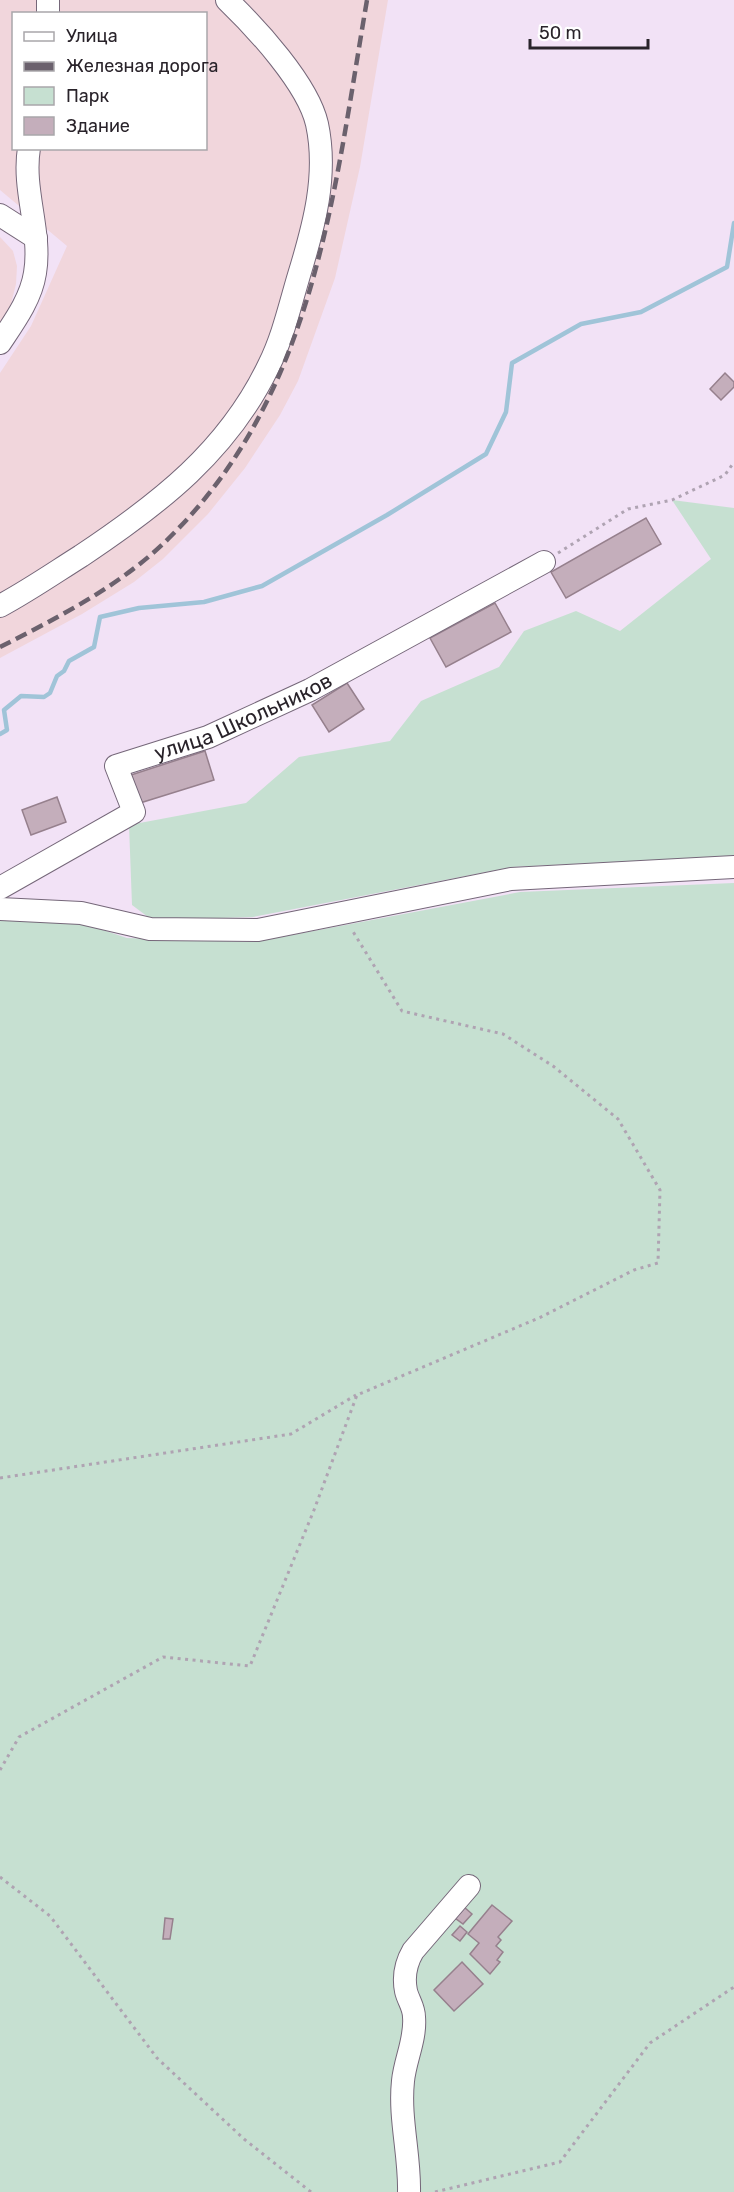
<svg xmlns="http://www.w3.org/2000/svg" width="734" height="2192" font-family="Rubik,sans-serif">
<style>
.industrial{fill:#f1d6dc;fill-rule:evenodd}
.green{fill:#c6e0d1}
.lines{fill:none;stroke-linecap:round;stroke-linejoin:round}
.stream{stroke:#a0c4d8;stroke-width:4.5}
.building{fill:#c4aebb;stroke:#96808d;stroke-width:1.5}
.minor-casing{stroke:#756779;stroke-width:24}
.path{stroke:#afa3b2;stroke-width:3;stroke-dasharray:3 4.5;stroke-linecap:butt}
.minor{stroke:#fff;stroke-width:22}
.rail{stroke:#6b616d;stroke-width:4.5;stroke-dasharray:12 6;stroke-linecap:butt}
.labels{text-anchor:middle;stroke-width:6;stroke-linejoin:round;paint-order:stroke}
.street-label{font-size:21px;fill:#29232a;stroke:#fff}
</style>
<rect width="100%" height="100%" fill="#f2e2f6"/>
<g class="industrial">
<path d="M0 0H388L360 167 335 278 298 381 280 415 245 468 208 514 163 559 134 582 82 614 0 658V373L31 326 67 246 0 190ZM14 14H206V148H14Z"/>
<path d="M0 237 13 251 17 266 16 284 11 304 0 323Z"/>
</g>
<g class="green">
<path d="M672 500 734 508V856L512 867 253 917 152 920 132 905 129 825 246 803 299 757 390 741 421 701 499 667 524 631 576 611 620 631 711 559Z"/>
<path d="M734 883V2192H0V920L76 921 127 938 255 942 520 892Z"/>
</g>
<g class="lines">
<path class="stream" d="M0 734 7 730 4 710 21 696 44 697 50 693 57 676 64 671 69 661 94 647 100 617 139 608 204 602 262 586 387 515 486 454 506 412 512 363 581 324 641 312 727 267 734 223"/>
</g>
<g class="building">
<path d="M725 373 734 382V387L721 400 710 389Z"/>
<path d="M646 518 661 544 566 598 551 572Z"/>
<path d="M495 603 511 632 446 667 430 638Z"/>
<path d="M347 683 364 709 329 732 312 705Z"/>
<path d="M205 751 214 780 140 803 131 775Z"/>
<path d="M57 797 66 822 31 835 22 810Z"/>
<path d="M492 1905 512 1921 498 1937 501 1940 496 1946 503 1952 497 1960 500 1962 490 1974 470 1954 479 1943 468 1934Z"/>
<path d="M464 1907 472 1914 463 1924 455 1918Z"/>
<path d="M165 1918 173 1919 170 1939H163Z"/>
<path d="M460 1926 467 1932 460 1941 452 1935Z"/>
<path d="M462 1962 483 1984 454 2011 434 1990Z"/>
</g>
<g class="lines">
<g class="minor-casing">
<g id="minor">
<path d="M48 0V14"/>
<path d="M0 215 36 238"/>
<path d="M0 343C14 322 31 299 35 273 42 232 22 190 29 148"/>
<path d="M0 606C28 591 54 573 81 556 159 504 228 451 269 365 283 337 290 305 299 275 314 226 328 175 317 124 308 84 256 28 227 0"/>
<path id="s1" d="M0 888 134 812 116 766 208 737 310 690 544 562"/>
<path d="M0 909 81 913 150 929 258 930 511 879 734 867"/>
<path d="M409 2192C410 2155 399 2118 403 2081 405 2060 416 2039 414 2017 414 2007 408 2000 406 1991 403 1976 406 1963 413 1951L469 1886"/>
</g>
</g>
<g class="path">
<path d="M558 553 628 509 672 500 725 475 734 462"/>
<path d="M0 1478 291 1434 356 1395"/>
<path d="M0 1770 19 1737 163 1657 250 1666 314 1510 357 1395 541 1317 634 1270 658 1263 660 1190 618 1119 553 1066 503 1034 402 1011 352 930"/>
<path d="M0 1877 50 1916 157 2058 244 2139 311 2192"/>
<path d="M435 2192 560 2162 650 2043 734 1987"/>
</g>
<use href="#minor" class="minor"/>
<path class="rail" d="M0 647C59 617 124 584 171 536 316 392 334 191 367 0"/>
</g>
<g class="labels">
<g class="street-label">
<text dy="7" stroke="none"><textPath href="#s1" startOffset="340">улица Школьников</textPath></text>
</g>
</g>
<rect x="12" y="12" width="195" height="138" fill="#ffffff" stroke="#a9a7aa" stroke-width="1.5"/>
<rect x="24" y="32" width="30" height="9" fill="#ffffff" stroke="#a9a7aa" stroke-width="1.5"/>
<text x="66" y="42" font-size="18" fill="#29232a">Улица</text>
<rect x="24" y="62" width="30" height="9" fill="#6b616d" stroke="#a9a7aa" stroke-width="1.5"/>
<text x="66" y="72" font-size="18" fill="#29232a">Железная дорога</text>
<rect x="24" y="87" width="30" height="18" fill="#c6e0d1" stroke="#a9a7aa" stroke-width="1.5"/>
<text x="66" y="102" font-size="18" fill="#29232a">Парк</text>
<rect x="24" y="117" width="30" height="18" fill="#c4aebb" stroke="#a9a7aa" stroke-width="1.5"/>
<text x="66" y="132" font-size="18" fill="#29232a">Здание</text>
<path d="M530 39v9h118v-9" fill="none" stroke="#29232a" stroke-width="3"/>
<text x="539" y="39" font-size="18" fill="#29232a" stroke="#ffffff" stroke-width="4.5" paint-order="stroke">50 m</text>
</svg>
